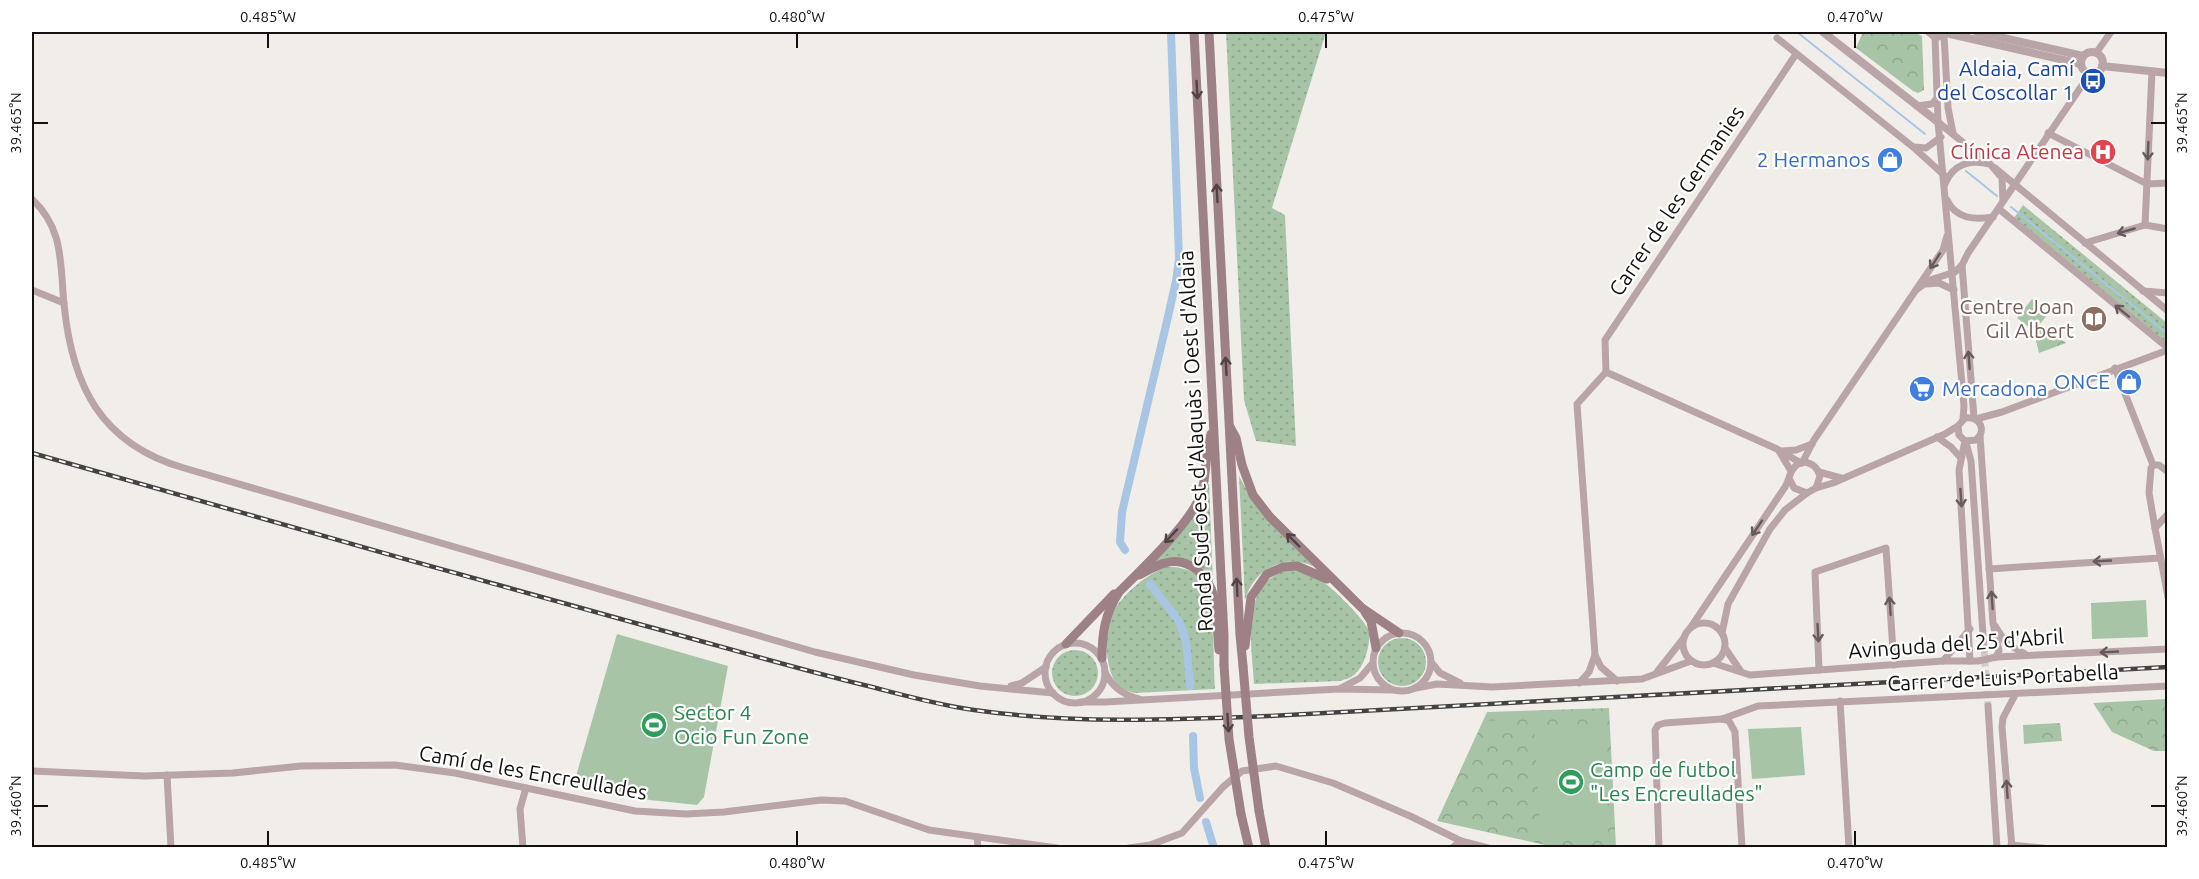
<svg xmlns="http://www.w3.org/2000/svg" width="2199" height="879" font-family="Ubuntu,sans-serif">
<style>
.grass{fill:url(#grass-dots)}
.park{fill:url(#park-crowns)}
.garden{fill:#a8c4a7}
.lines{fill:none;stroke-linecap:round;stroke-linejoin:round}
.stream{stroke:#a8c6e4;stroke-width:2}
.canal{stroke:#a8c6e4;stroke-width:8}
.minor-tunnel{stroke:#d0cdc9;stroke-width:7;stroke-dasharray:7 3.5;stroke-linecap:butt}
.minor{stroke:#b9a5a7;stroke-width:7}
.tertiary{stroke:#b9a5a7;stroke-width:8}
.secondary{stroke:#9e8185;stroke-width:9}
.rail-casing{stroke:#444341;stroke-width:4.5}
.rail{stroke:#fff;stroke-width:2;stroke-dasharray:7;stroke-linecap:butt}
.secondary-bridge{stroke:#9e8185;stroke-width:9}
.oneway{stroke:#514345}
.oneway2{stroke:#665b5c}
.ticks{fill:none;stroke:#121110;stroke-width:2}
.labels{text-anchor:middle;stroke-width:4.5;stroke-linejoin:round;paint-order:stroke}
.transit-label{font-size:21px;fill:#164399;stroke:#fff;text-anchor:end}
.health-label{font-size:21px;fill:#be3a42;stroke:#fff;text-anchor:end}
.shop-label{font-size:21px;fill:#366cbe;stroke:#fff;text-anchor:end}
.street-label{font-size:21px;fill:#121110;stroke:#fff}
.education-label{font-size:21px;fill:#785e54;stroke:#fff;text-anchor:end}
.leisure-label{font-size:21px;fill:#27864d;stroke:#fff;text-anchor:start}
.neatline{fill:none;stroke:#121110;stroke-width:2}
.ticks-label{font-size:15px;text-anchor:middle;fill:#121110}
</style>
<defs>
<pattern id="grass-dots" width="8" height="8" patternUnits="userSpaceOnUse" patternTransform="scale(1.5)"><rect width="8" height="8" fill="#a8c4a7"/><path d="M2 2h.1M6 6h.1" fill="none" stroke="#90a78f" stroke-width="1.8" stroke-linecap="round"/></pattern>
<pattern id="park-crowns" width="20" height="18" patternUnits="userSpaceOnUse" patternTransform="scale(1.5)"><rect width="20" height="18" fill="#a8c4a7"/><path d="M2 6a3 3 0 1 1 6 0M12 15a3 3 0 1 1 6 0" fill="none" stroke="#90a78f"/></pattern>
</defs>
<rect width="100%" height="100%" fill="#f1eeea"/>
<g class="grass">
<path d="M1226 32H1326L1272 208 1285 215 1296 446 1256 441 1244 400Z"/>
<path d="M2023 205 2167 323V344L2014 218Z"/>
<path d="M1239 476 1250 496 1315 565 1313 566C1283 554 1254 569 1245 600Z"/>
<path d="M1207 484H1209L1213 582 1168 558 1154 562Z"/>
<path d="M1166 567C1179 567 1191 568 1200 579 1216 598 1213 663 1215 689L1134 693C1128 691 1122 689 1117 684 1105 670 1103 628 1113 612 1122 595 1148 573 1166 567Z"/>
<path d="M1288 570C1298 570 1310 574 1319 579 1330 585 1363 618 1368 629 1372 640 1365 665 1356 673 1352 678 1346 679 1340 681L1254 684C1252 647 1239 582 1288 570Z"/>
<circle cx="1402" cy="662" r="24"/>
<circle cx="1075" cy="673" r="23"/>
</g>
<g class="park">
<path d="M1863 32H1914L1922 36 1924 90 1918 93 1913 91 1856 48Z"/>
<path d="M2045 327 2066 343 2039 353 2034 332Z"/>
<path d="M2167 699V751H2154L2112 732 2093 703Z"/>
<path d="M1609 708 1616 847H1554L1437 821 1487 712Z"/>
<path d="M2060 723 2062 741 2024 744 2023 725Z"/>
</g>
<g class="garden">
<path d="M2032 299 2049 313 2034 331 2017 318Z"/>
<path d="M2146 600 2148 637 2092 639 2091 603Z"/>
<path d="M617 634 728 666 704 797 697 805 650 800 574 783Z"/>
<path d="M1513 719 1514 733 1487 734 1486 721Z"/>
<path d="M1602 723 1608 837 1541 841 1534 727Z"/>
<path d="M1801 727 1805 775 1752 779 1748 729Z"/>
</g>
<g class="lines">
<g class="stream">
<path d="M1797 32 1925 134"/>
<path d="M1966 171 1997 196"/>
<path d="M2011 207 2168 334"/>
</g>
<g class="canal">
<path d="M1125 550 1120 542 1122 512 1167 321 1176 281 1179 259 1171 32"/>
<path d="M1150 584 1179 621 1186 641 1190 686"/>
<path d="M1193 736 1194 768 1200 798"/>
<path d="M1206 822 1214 848"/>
</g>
<path class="minor-tunnel" d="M1984 649 1988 706"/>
<g class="minor">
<path d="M1944 35 1948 108 1953 133"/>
<path d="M1935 37 1938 122 1964 406 1963 419"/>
<path d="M1777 38 1913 147 1944 175"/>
<path d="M2096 53 2111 32"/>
<path d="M1917 106 1932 104 1938 97"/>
<path d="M1938 122 1987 162"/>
<path d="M2048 133 2147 184 2168 183"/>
<path d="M1914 147 1926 148 1941 137"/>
<path d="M1995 168 2168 311"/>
<path d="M1945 184C1953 164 1970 159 1990 164L2002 178 2003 201"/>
<path d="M32 199C64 229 60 263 64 304 72 386 101 444 184 468L815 652 914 675 980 686 1053 693"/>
<path d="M1947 200C1956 219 1974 220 1993 217"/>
<path d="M1999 209 2168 348"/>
<path d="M2145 225 2152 71"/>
<path d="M2085 243 2145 225 2168 229"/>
<path d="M1962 265 1974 418"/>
<path d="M1927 284 1939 283 1954 290"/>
<path d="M32 290 64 303"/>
<path d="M1916 290 1930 280 1955 272 1962 265 1968 253 2087 78 2088 73"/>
<path d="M2143 291 2168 293"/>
<path d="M2115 368 2153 465"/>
<path d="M1606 372 1605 340 1796 54"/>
<path d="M1606 372 1777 449 1801 463"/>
<path d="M1976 419 2002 412 2168 350"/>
<path d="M1980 436 1993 623 1999 651 1996 657"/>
<path d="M1937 437 1951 447 1960 457"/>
<path d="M1965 441 1959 470 1970 661"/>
<path d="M1966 443 1971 461 1984 649"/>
<path d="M1779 451 1791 471"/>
<path d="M1782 451 1796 450 1812 444"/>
<path d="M1802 463 1814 440 1943 250 1947 236"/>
<path d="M1819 472 1841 478"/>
<path d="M2168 472 2159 465H2153L2151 468 2149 493 2155 528 2168 514"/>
<path d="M1816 488 1833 483 1945 434 1958 426 1965 418C1980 416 1987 430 1976 440L1965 441 1959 435 1958 426"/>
<path d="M2155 528 2168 597"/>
<path d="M1989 569 2160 558"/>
<circle cx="1704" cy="644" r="21"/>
<path d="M1995 626 2006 643 2025 654"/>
<path d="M1691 627 1785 487C1789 481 1789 474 1793 469 1802 456 1817 464 1820 476L1816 488 1807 493 1794 488 1790 480"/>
<circle cx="1402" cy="662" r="29"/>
<path d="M1722 633 1728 604 1770 529 1785 510 1807 493"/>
<circle cx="1075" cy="673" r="30"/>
<path d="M1725 648 1740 670"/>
<path d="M1595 655 1601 667 1617 681"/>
<path d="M1943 661 1970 629"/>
<path d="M1431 662 1440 673 1460 683"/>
<path d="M1713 663 1750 675 1943 661H1978L1996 657 2168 649"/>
<path d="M1819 670 1815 572 1886 548 1894 665"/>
<path d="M1105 672C1112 687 1123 695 1139 699"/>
<path d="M1657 672 1683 639"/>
<path d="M1579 683 1589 672 1595 655 1577 404 1606 372"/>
<path d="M1011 686 1022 683 1046 667"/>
<path d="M1341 688 1360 678 1372 664"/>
<path d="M1416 688 1437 684 1492 687 1642 679 1691 661"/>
<path d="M1840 701 1849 848"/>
<path d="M1081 702H1105L1339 689 1393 690"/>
<path d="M1988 706 1997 848"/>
<path d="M1722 719 1758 706 2168 686"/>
<path d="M32 771 144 776 233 773 301 766 395 765 455 773 635 811 686 814 724 812 821 800 845 801 929 830 1057 848"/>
<path d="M167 775 171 848"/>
<path d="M977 837 978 848"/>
<path d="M2011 845 2043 848"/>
<path d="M523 848 520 809 526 788"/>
<path d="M1129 848 1150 845 1182 833 1223 787 1242 771 1276 766 1333 783 1410 816 1461 841 1488 848"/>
<path d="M1452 848 1461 841"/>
<path d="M1659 848 1655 730 1658 725 1665 723 1722 719 1729 721 1735 732 1742 848"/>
<path d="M2012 848 2002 727 2003 718 2015 695"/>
</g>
<g class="tertiary">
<path d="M1823 32 1938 122"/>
<path d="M1929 32 1935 37 1941 36 1946 32"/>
<path d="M1977 32 2083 56"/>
<path d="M1946 33 2081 64"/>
<circle cx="2092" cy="63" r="11"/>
<path d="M2102 66 2168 73"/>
</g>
<g class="secondary">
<path d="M1194 32 1224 636V665"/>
<path d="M1209 32 1240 635 1243 666"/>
<path d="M1230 427 1236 438 1242 465 1253 495 1270 517 1362 608 1399 633"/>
<path d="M1139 575C1147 571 1156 565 1165 563 1188 556 1209 576 1214 597 1218 614 1217 633 1219 650"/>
<path d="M1365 612 1371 621 1376 648"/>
<path d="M1066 644 1114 594"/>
<path d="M1245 646 1251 597 1267 574 1283 567 1297 566 1327 579"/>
<path d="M1102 658C1102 632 1105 614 1119 592 1141 570 1185 528 1198 501 1208 480 1204 456 1211 434"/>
<path d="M1259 811 1266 848"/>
<path d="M1241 814 1249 848"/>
</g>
<g class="rail-casing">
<path id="rail" d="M32 453C236 511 441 570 646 626 720 646 794 668 868 686 903 695 938 705 974 710 1072 724 1170 720 1268 716L2168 667"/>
</g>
<use href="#rail" class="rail"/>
<g class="secondary-bridge">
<path d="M1224 665 1229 739 1241 814"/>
<path d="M1243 666 1249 737 1259 811"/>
</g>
</g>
<defs><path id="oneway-shaft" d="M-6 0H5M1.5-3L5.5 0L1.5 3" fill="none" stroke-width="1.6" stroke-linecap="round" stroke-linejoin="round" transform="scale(1.5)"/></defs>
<g class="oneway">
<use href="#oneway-shaft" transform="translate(1197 90) rotate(87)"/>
<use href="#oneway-shaft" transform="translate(1217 193) rotate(-93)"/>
<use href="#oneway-shaft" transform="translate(1226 366) rotate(-93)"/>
<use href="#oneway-shaft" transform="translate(1171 536) rotate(133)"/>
<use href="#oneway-shaft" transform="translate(1293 540) rotate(-135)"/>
<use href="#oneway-shaft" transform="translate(1237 587) rotate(-93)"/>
<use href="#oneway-shaft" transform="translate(1228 723) rotate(86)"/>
</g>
<g class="oneway2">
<use href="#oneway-shaft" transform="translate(2148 151) rotate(92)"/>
<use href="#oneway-shaft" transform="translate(2126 231) rotate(164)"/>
<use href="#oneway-shaft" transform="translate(1935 261) rotate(123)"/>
<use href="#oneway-shaft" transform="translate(2122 311) rotate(-141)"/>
<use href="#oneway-shaft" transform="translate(1969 360) rotate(-94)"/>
<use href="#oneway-shaft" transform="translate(1961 498) rotate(86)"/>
<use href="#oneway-shaft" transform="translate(1757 528) rotate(124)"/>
<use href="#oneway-shaft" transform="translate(2102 561) rotate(177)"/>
<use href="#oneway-shaft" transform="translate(1992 600) rotate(-94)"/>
<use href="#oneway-shaft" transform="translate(1890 606) rotate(-94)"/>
<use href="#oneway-shaft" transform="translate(1818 633) rotate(87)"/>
<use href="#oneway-shaft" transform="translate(2109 652) rotate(177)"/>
<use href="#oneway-shaft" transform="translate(2007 789) rotate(-94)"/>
</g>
<path class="ticks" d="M268 33V48M797 33V48M1326 33V48M1855 33V48M33 123H48M2151 123H2166M33 806H48M2151 806H2166M268 831V846M797 831V846M1326 831V846M1855 831V846"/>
<defs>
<g id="bus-disc" transform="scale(1.35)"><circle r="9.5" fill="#1a4fb4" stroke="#fff"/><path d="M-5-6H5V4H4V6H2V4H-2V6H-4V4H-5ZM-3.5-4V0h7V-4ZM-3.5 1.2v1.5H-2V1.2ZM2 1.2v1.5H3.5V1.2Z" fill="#fff"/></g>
<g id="hospital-disc" transform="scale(1.35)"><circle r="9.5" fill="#e0444e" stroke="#fff"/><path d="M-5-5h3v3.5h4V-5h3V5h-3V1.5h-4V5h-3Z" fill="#fff"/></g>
<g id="shop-disc" transform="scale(1.35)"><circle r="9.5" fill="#3f7fe0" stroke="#fff"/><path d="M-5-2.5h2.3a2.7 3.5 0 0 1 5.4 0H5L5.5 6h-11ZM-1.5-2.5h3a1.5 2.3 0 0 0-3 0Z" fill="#fff"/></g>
<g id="library-disc" transform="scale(1.35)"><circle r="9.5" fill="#8d6e63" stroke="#fff"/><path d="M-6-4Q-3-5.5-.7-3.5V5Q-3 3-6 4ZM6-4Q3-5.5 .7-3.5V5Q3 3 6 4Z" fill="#fff"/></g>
<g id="supermarket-disc" transform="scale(1.35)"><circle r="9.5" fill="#3f7fe0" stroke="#fff"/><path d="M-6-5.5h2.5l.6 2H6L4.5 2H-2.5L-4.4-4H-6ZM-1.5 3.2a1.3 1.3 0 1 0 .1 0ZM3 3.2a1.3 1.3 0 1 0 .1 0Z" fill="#fff"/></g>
<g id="stadium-disc" transform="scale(1.35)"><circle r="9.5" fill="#2e9e5b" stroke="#fff"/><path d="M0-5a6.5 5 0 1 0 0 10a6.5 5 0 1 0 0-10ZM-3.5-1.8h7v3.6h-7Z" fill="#fff"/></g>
</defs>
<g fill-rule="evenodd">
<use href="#bus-disc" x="2093" y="81"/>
<use href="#hospital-disc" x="2103" y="152"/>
<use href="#shop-disc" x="1890" y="160"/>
<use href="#library-disc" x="2094" y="319"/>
<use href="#shop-disc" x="2129" y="382"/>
<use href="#supermarket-disc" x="1922" y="389"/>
<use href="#stadium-disc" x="654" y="725"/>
<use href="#stadium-disc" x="1571" y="782"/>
</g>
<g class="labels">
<g class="transit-label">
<text x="2074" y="76">Aldaia, Camí<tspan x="2074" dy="24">del Coscollar 1</tspan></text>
</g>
<g class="health-label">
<text x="2084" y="159">Clínica Atenea</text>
</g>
<g class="shop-label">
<text x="1870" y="167">2 Hermanos</text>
<text x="2110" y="389">ONCE</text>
<text x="1942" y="396" text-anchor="start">Mercadona</text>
</g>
<g class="street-label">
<text transform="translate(1677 201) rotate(-56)" y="7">Carrer de les Germanies</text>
<text transform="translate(1196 441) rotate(-93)" y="7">Ronda Sud-oest d'Alaquàs i Oest d'Aldaia</text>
<text transform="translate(1956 644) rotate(-4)" y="7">Avinguda del 25 d'Abril</text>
<text transform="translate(2003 678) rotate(-3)" y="7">Carrer de Luis Portabella</text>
<text transform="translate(533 773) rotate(10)" y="7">Camí de les Encreullades</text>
</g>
<g class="education-label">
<text x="2074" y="314">Centre Joan<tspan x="2074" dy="24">Gil Albert</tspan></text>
</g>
<g class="leisure-label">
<text x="674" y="720">Sector 4<tspan x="674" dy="24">Ocio Fun Zone</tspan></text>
<text x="1590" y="777">Camp de futbol<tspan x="1590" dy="24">"Les Encreullades"</tspan></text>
</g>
</g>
<rect width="2199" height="879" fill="none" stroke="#ffffff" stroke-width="66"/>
<rect x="33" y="33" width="2133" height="813" class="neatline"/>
<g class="ticks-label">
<text x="268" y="22">0.485°W</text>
<text x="797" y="22">0.480°W</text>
<text x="1326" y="22">0.475°W</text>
<text x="1855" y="22">0.470°W</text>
<text transform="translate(16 123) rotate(-90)" y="5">39.465°N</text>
<text transform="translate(2182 123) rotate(-90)" y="5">39.465°N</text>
<text transform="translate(16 806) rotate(-90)" y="5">39.460°N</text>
<text transform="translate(2182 806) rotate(-90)" y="5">39.460°N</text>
<text x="268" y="868">0.485°W</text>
<text x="797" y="868">0.480°W</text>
<text x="1326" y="868">0.475°W</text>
<text x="1855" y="868">0.470°W</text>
</g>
</svg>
